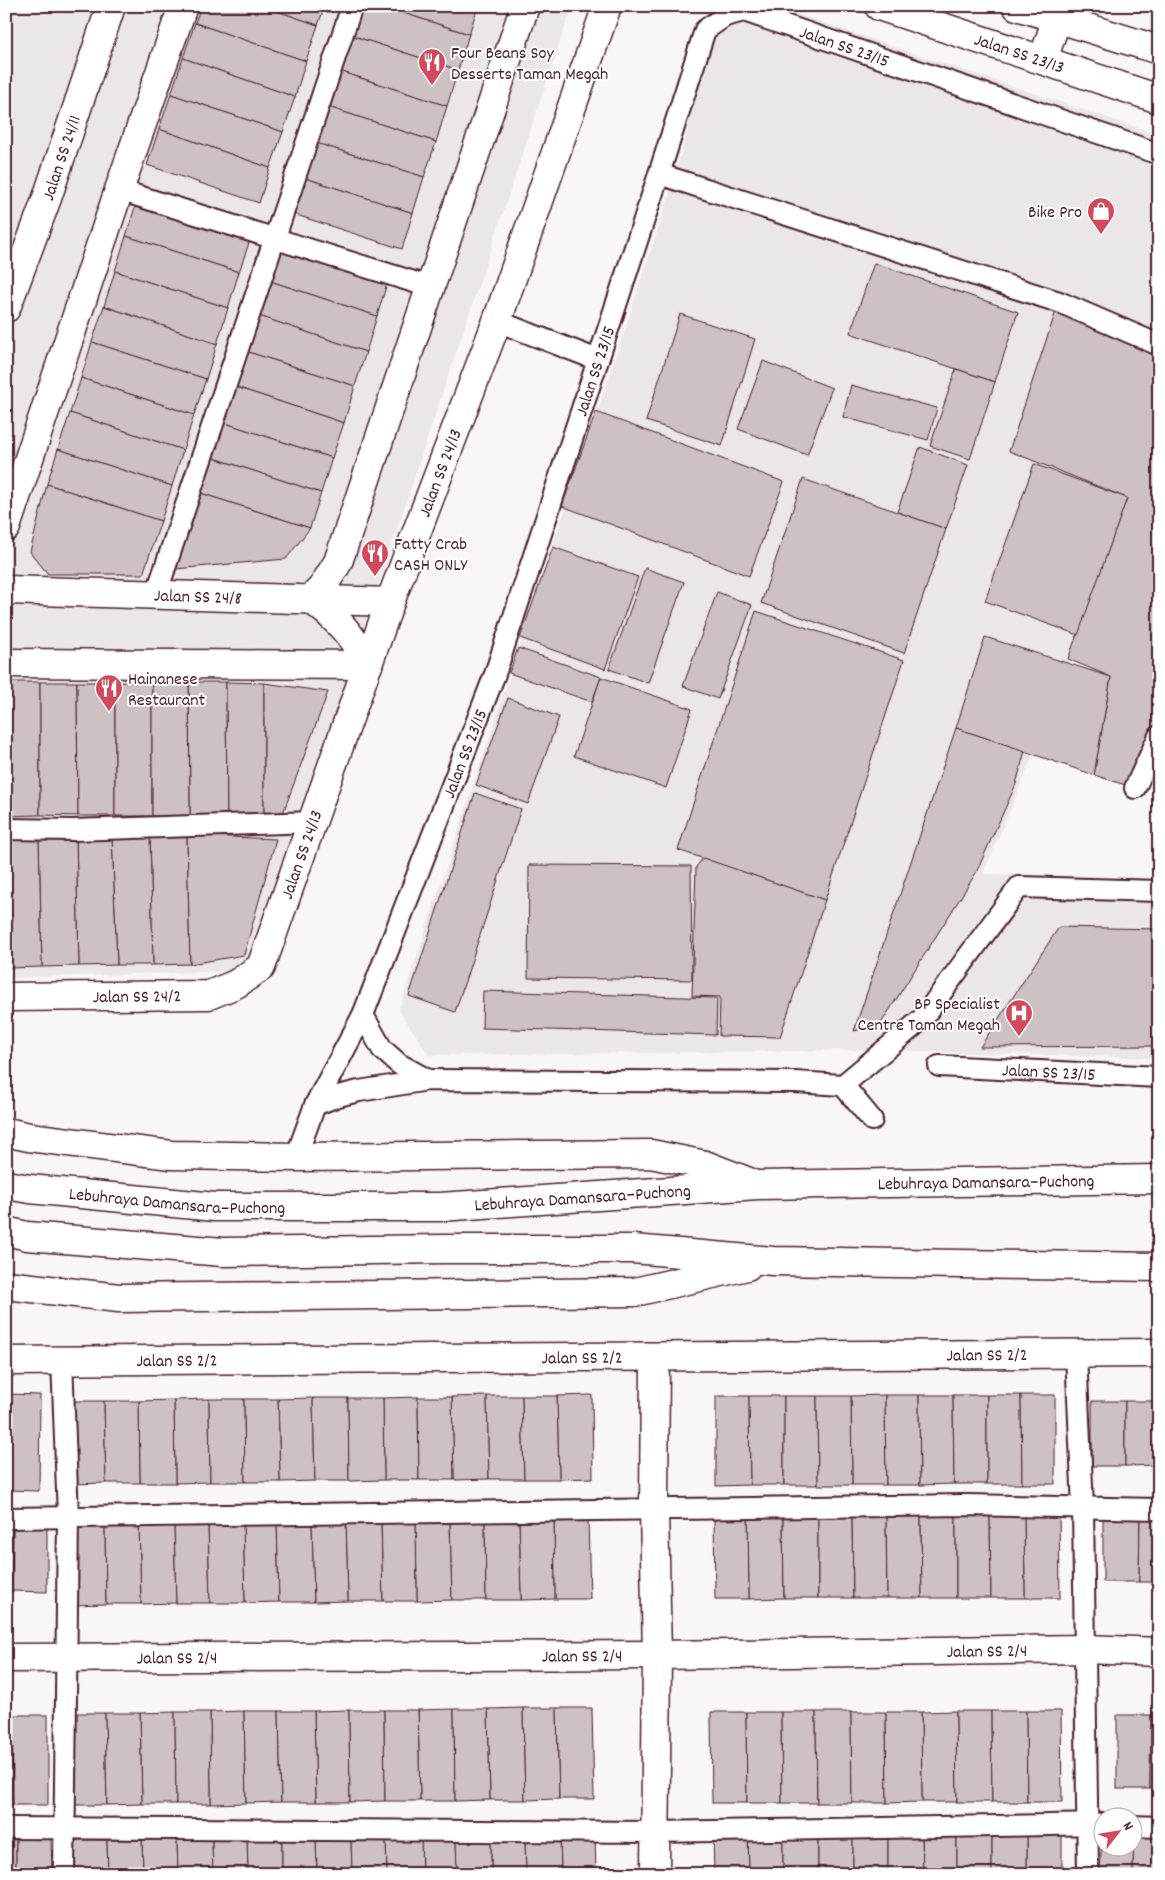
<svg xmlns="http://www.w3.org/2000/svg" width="1165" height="1880" font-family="Dekko,sans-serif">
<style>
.built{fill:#ebe6e8}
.building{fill:#cdc1c4;stroke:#4a1f2b}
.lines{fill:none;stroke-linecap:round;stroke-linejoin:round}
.lane-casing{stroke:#4a1f2b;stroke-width:24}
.street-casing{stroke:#4a1f2b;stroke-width:31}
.secondary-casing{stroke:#4a1f2b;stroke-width:31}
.highway-casing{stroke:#4a1f2b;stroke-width:31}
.lane{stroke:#fff;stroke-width:20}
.street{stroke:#fff;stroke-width:28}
.secondary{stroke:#fff;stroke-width:28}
.highway{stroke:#fff;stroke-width:28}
.labels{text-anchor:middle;stroke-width:4;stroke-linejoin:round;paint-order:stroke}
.street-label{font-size:18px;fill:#4a1f2b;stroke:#fff}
.poi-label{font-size:18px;fill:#4a1f2b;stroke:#fff;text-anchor:start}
</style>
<rect width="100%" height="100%" fill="#f8f6f7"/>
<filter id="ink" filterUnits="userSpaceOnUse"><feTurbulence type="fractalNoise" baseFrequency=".02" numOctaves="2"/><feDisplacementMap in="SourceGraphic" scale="10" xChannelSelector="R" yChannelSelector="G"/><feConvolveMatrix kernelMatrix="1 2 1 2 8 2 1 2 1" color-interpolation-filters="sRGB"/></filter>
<g filter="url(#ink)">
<g class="built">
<path d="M6 6H572L255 953 232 971 6 978Z"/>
<path d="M721 6H772L1159 135V736L1111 677 1068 659 1032 758 983 874 1159 878V1058L870 1050 429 1055 399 1010 671 190Z"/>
</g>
<g class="building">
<path d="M201 6H263L318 25 306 61 195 23Z"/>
<path d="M263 6H325L318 25Z"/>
<path d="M356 6H382L469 34 458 70 347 34Z"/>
<path d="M382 6H478L469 34Z"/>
<path d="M195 23 306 61 295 97 183 58Z"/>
<path d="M347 34 458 70 447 106 336 70Z"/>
<path d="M183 58 295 97 283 132 171 94Z"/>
<path d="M336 70 447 106 436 142 325 106Z"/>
<path d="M171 94 283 132 270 168 159 129Z"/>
<path d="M325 106 436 142 424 177 313 142Z"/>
<path d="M159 129 270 168 259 203 147 165Z"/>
<path d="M313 142 424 177 413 213 302 177Z"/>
<path d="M302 177 413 213 402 249 290 213Z"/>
<path d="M137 201 251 237 239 272 126 236Z"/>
<path d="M126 236 239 272 228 308 115 271Z"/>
<path d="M278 245 388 280 377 316 267 280Z"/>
<path d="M874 263 1018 312 995 382 850 333Z"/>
<path d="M115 271 228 308 217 344 104 306Z"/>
<path d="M267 280 377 316 366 352 256 315Z"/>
<path d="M1059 302 1159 345V736L1135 788 1094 775 1111 677 1068 659 1127 498 1009 451Z"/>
<path d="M104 306 217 344 206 379 92 342Z"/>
<path d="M680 314 755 339 722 446 646 421Z"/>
<path d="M256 315 366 352 355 386 245 351Z"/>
<path d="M92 342 206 379 194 415 81 378Z"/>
<path d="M245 351 355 386 344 423 233 386Z"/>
<path d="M763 361 832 388 807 455 738 429Z"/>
<path d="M956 369 995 382 970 459 930 446Z"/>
<path d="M81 378 194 415 183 450 70 413Z"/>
<path d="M851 385 937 408 928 440 843 417Z"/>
<path d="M233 386 344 423 332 458 222 422Z"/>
<path d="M596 412 784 482 749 576 562 506Z"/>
<path d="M70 413 183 450 172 486 58 449Z"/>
<path d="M222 422 332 458 321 493 211 457Z"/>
<path d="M920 447 968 465 946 529 897 512Z"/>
<path d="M58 449 172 486 161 521 47 484Z"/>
<path d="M211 457 321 493 310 528 200 493Z"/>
<path d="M1034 464 1127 498 1078 635 985 601Z"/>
<path d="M803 479 946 529 904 653 761 603Z"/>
<path d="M47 484 161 521 143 574H48L30 552Z"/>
<path d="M200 493 310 528 286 559 175 569Z"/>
<path d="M553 547 638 577 605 669 520 638Z"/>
<path d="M645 568 684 582 648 683 609 669Z"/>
<path d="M717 592 752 605 718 699 683 686Z"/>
<path d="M756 611 904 660 825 900 678 850Z"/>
<path d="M985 637 1111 677 1094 775 956 728Z"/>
<path d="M518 648 601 677 592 702 509 673Z"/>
<path d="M601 677 692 709 666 788 574 756Z"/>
<path d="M6 682H40V815L6 816Z"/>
<path d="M40 682H77L78 816 40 815Z"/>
<path d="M77 682H115V816H78Z"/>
<path d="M115 682 152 683V816H115Z"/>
<path d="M189 682H226L227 816H190Z"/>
<path d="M189 682 190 816H152V683Z"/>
<path d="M226 682 264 683V816H227Z"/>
<path d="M264 683 328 692 283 813 264 816Z"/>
<path d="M508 698 559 717 528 804 476 785Z"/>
<path d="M956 728 1025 751 1016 784 976 873 880 1025 854 1031Z"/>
<path d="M475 793 521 809 455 1012 409 996Z"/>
<path d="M187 835 190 964 153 965 150 836Z"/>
<path d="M187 835 276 839 244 955 190 964Z"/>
<path d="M150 836 153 965H117L112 837Z"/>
<path d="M112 837 117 965 79 966 76 838Z"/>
<path d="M76 838 79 966 42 967 39 839Z"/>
<path d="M39 839 42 967 6 968V840Z"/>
<path d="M703 858 825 900 780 1037 719 1036 720 997 692 996 696 867Z"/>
<path d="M529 865 691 866 692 980 528 978Z"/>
<path d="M1059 927 1159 929V1046L980 1047Z"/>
<path d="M483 991 717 998 716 1035 482 1028Z"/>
<path d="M6 1394 40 1395 39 1491 6 1490Z"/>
<path d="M592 1395 593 1478 559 1479 557 1396Z"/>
<path d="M885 1395 886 1485H852L851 1396Z"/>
<path d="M885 1395H919L920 1485H886Z"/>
<path d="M919 1395H953L954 1484 920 1485Z"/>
<path d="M953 1395H987V1484H954Z"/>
<path d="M987 1395H1021L1022 1484H987Z"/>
<path d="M1021 1395H1055V1484H1022Z"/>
<path d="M487 1396 489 1479 454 1480 452 1397Z"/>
<path d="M487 1396H522L524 1479H489Z"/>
<path d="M522 1396H557L559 1479H524Z"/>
<path d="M716 1396H749L750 1485 716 1486Z"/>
<path d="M749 1396H784V1485H750Z"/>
<path d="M784 1396H817L818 1485H784Z"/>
<path d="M817 1396H851L852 1485H818Z"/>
<path d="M418 1397 419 1480H384L383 1398Z"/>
<path d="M418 1397H452L454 1480H419Z"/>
<path d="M313 1398 315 1481 280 1482 278 1399Z"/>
<path d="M313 1398H348L349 1481H315Z"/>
<path d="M348 1398H383L384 1480 349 1481Z"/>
<path d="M209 1399 210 1482 175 1483 174 1400Z"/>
<path d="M209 1399H244L245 1482H210Z"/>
<path d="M244 1399H278L280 1482H245Z"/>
<path d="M174 1400 175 1483H140L139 1401Z"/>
<path d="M69 1401H104L106 1483 71 1484Z"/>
<path d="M104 1401H139L140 1483H106Z"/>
<rect x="1092" y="1401" width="33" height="65"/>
<path d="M1125 1401H1158V1465L1125 1466Z"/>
<rect x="1158" y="1401" width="1" height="64"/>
<path d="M1059 1512 1060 1598H1025L1024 1513Z"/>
<path d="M783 1513 784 1598 749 1599 748 1514Z"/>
<path d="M783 1513H818V1598H784Z"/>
<path d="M818 1513H852L853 1598H818Z"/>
<path d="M852 1513H886L887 1598H853Z"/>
<path d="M886 1513H921L922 1598H887Z"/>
<path d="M921 1513H956V1598H922Z"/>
<path d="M956 1513H990L991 1598H956Z"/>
<path d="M990 1513H1024L1025 1598H991Z"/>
<path d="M714 1514H748L749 1599H715Z"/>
<path d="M554 1517H588L590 1599H555Z"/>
<path d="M554 1517 555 1599 521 1600 519 1518Z"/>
<path d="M450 1518 452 1600 417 1601 416 1519Z"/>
<path d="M450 1518H485L486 1600H452Z"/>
<path d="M485 1518H519L521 1600H486Z"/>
<path d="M1103 1518H1140L1139 1582H1103Z"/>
<path d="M1140 1518 1159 1519V1582H1139Z"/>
<path d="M381 1519 383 1601H348L346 1520Z"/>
<path d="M381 1519H416L417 1601H383Z"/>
<path d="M277 1520 279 1602 245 1603 243 1521Z"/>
<path d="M277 1520H312L314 1602H279Z"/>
<path d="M312 1520H346L348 1601 314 1602Z"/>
<path d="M174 1521 176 1603 141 1604 139 1522Z"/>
<path d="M174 1521H208L210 1603H176Z"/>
<path d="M208 1521H243L245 1603H210Z"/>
<path d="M105 1522 106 1604 72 1605 71 1523Z"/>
<path d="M105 1522H139L141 1604H106Z"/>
<path d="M6 1527H13L12 1591H6Z"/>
<path d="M13 1527 47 1528V1592L12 1591Z"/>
<path d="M523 1708 525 1800H490L488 1709Z"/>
<path d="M523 1708H557L559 1799 525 1800Z"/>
<path d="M557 1708H592L594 1799H559Z"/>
<path d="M454 1709 455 1801H420L418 1710Z"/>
<path d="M454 1709H488L490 1800 455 1801Z"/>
<path d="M349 1710 350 1802H316L314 1711Z"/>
<path d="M349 1710H384L385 1801 350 1802Z"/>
<path d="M384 1710H418L420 1801H385Z"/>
<path d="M244 1711 246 1803 211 1804 210 1712Z"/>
<path d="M244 1711H279L281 1802 246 1803Z"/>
<path d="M279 1711H314L316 1802H281Z"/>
<path d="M956 1711 957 1802H922L921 1712Z"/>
<path d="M956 1711H991L992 1802H957Z"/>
<path d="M991 1711H1026L1027 1802H992Z"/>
<path d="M1026 1711H1061L1062 1802H1027Z"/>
<path d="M175 1712 176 1804H142L140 1713Z"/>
<path d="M175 1712H210L211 1804H176Z"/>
<path d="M711 1712H746L747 1803H712Z"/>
<path d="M746 1712H781L782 1803H747Z"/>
<path d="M781 1712H816L817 1803H782Z"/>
<path d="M816 1712H851L852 1803H817Z"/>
<path d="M851 1712H886L887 1803H852Z"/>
<path d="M886 1712H921L922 1802 887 1803Z"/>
<path d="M70 1713H105L107 1805H72Z"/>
<path d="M105 1713H140L142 1804 107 1805Z"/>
<path d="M6 1715H12L13 1805H6Z"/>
<path d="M12 1715H48V1805H13Z"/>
<path d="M1117 1715H1151L1150 1789H1117Z"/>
<path d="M1151 1715H1159V1790L1150 1789Z"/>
<path d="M1062 1831V1874H1027V1832Z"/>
<path d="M783 1832V1874H749L748 1833Z"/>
<rect x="783" y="1832" width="35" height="42"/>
<path d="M818 1832 853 1833V1874H818Z"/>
<path d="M888 1832V1874H853V1833Z"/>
<path d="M888 1832H922L923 1874H888Z"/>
<path d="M922 1832H957V1874H923Z"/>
<rect x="957" y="1832" width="35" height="42"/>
<rect x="992" y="1832" width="35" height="42"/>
<path d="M1102 1832V1848H1132V1834H1134L1133 1874H1100Z"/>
<path d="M713 1833H748L749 1874H714Z"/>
<path d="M595 1834 596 1874H561L560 1835Z"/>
<path d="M1134 1834 1159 1835V1874H1133Z"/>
<path d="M525 1835 526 1874H491V1836Z"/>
<path d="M525 1835H560L561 1874H526Z"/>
<path d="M456 1836 457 1874H422L421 1837Z"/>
<path d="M456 1836H491V1874H457Z"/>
<rect x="6" y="1837" width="10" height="37"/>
<path d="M16 1837H51L52 1874H16Z"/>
<path d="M351 1837 352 1874H317L316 1838Z"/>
<path d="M351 1837H386L387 1874H352Z"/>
<path d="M386 1837H421L422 1874H387Z"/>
<path d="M282 1838V1874H248L247 1839Z"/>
<path d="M282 1838H316L317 1874H282Z"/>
<path d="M177 1839 178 1874H143L142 1840Z"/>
<path d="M177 1839H212L213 1874H178Z"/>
<path d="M212 1839H247L248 1874H213Z"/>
<path d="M73 1840H107L108 1874H73Z"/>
<path d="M107 1840H142L143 1874H108Z"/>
</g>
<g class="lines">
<g class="lane-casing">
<g id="lane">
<path d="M659 174 1059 302 1159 345"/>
<path d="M119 190 430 287"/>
<path d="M497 321 598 360"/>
<path d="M156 595 352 6"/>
<path d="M1135 788 1159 736"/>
<path d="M6 829 73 830 313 822"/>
<path d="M363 1015 382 1049 399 1064 428 1080"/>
<path id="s1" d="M939 1066 1159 1077"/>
<path d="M843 1085 872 1120"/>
<path d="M315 1105 338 1096 359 1091 428 1080 795 1082 843 1085 922 1019 1019 887 1159 891"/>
<path id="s2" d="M296 1157 315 1105 363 1015 495 674 659 174 705 30 725 16 744 11 1159 154"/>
<path d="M1076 1354 1083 1508 1088 1874"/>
<path d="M62 1360 68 1517 64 1874"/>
<path d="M6 1518 967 1505 1159 1509"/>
<path d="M1132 1826 1159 1827"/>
<path d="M6 1828 655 1832 1102 1824"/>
</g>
</g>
<g class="street-casing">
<g id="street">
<path d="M1043 60 1061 6"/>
<path id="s3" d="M6 308 47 198 111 6"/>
<path d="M6 527 119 190 183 6"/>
<path id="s4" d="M6 590 390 602"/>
<path d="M311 599 322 588 338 562 525 6"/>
<path d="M311 599C338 619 353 636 368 665"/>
<path d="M6 663 368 665"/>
<path id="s5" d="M6 997 209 995 236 984 261 967 390 602 497 321 607 6"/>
<path id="s6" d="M6 1361 1159 1353"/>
<path id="s7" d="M6 1658 657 1655 1086 1649 1159 1652"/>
<path d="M655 1874 657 1655 654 1509 655 1357"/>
</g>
</g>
<g class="secondary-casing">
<g id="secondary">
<path id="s8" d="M879 6 1159 99"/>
<path d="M1017 6 1159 50"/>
</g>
</g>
<g class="highway-casing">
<g id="highway">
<path d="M6 1132 29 1137 171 1155 296 1157 651 1154 705 1165 749 1182"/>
<path id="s9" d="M6 1185 30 1189 215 1207H440L757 1185 1159 1179"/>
<path d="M6 1231 27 1236 223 1252 443 1249H633L773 1261 1159 1267"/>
<path d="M6 1285 119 1298 635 1292 747 1266"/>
</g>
</g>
<use href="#lane" class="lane"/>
<use href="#street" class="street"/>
<use href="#secondary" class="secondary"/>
<use href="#highway" class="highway"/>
</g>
</g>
<defs>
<g id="restaurant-pin" transform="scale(1.4375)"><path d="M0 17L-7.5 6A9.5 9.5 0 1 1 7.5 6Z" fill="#d1495b" stroke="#fff"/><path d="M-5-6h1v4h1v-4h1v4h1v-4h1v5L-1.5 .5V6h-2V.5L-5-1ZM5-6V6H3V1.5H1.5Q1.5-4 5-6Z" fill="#fff"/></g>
<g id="shop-pin" transform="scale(1.4375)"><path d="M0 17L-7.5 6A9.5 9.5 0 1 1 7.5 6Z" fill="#d1495b" stroke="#fff"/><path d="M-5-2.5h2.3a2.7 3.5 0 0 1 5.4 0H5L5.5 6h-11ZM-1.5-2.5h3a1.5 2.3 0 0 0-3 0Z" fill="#fff"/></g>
<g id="hospital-pin" transform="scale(1.4375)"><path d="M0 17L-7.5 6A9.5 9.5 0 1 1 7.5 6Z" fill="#d1495b" stroke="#fff"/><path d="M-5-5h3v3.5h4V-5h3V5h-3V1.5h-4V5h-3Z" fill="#fff"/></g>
</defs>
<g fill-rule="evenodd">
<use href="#restaurant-pin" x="432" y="62"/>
<use href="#shop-pin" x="1101" y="211"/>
<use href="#restaurant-pin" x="375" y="553"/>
<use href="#restaurant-pin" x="109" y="688"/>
<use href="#hospital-pin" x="1019" y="1013"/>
</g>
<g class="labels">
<g class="street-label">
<text dy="6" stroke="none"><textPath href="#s2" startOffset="1351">Jalan SS 23/15</textPath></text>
<text dy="6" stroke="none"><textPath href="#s8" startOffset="148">Jalan SS 23/13</textPath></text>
<text dy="6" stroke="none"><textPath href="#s3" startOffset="160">Jalan SS 24/11</textPath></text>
<text dy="6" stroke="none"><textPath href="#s2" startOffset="842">Jalan SS 23/15</textPath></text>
<text dy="6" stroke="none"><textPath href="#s5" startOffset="788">Jalan SS 24/13</textPath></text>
<text dy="6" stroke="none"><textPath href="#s4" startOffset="192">Jalan SS 24/8</textPath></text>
<text dy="6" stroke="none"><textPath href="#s2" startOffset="438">Jalan SS 23/15</textPath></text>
<text dy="6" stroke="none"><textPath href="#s5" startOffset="382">Jalan SS 24/13</textPath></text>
<text dy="6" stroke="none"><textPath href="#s5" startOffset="131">Jalan SS 24/2</textPath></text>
<text dy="6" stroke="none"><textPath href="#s1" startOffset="110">Jalan SS 23/15</textPath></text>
<text dy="6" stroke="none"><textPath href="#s9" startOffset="982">Lebuhraya Damansara–Puchong</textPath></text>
<text dy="6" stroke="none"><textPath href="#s9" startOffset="578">Lebuhraya Damansara–Puchong</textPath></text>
<text dy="6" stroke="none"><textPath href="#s9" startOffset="172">Lebuhraya Damansara–Puchong</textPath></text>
<text dy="6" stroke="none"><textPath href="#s6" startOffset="981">Jalan SS 2/2</textPath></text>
<text dy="6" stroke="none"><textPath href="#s6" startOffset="576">Jalan SS 2/2</textPath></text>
<text dy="6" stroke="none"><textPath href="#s6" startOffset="171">Jalan SS 2/2</textPath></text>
<text dy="6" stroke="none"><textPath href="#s7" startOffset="981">Jalan SS 2/4</textPath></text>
<text dy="6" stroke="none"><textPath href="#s7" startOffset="576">Jalan SS 2/4</textPath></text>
<text dy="6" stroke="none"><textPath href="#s7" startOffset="171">Jalan SS 2/4</textPath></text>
</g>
<g class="poi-label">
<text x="451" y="58">Four Beans Soy<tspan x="451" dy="21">Desserts Taman Megah</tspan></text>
<text x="1082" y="217" text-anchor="end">Bike Pro</text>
<text x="394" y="549">Fatty Crab<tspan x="394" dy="21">CASH ONLY</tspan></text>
<text x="128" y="684">Hainanese<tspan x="128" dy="21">Restaurant</tspan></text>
<text x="1000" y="1009" text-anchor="end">BP Specialist<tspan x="1000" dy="21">Centre Taman Megah</tspan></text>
</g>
</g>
<rect width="1165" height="1880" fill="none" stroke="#fff" stroke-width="25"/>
<rect x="12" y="12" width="1140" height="1855" fill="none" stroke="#4a1f2b" stroke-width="2" filter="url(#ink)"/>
<g transform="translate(1118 1832) rotate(59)"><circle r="24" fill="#ffffff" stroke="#b7a5aa"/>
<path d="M0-4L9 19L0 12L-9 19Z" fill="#d1495b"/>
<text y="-8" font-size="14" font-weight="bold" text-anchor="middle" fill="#4a1f2b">N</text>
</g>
</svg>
